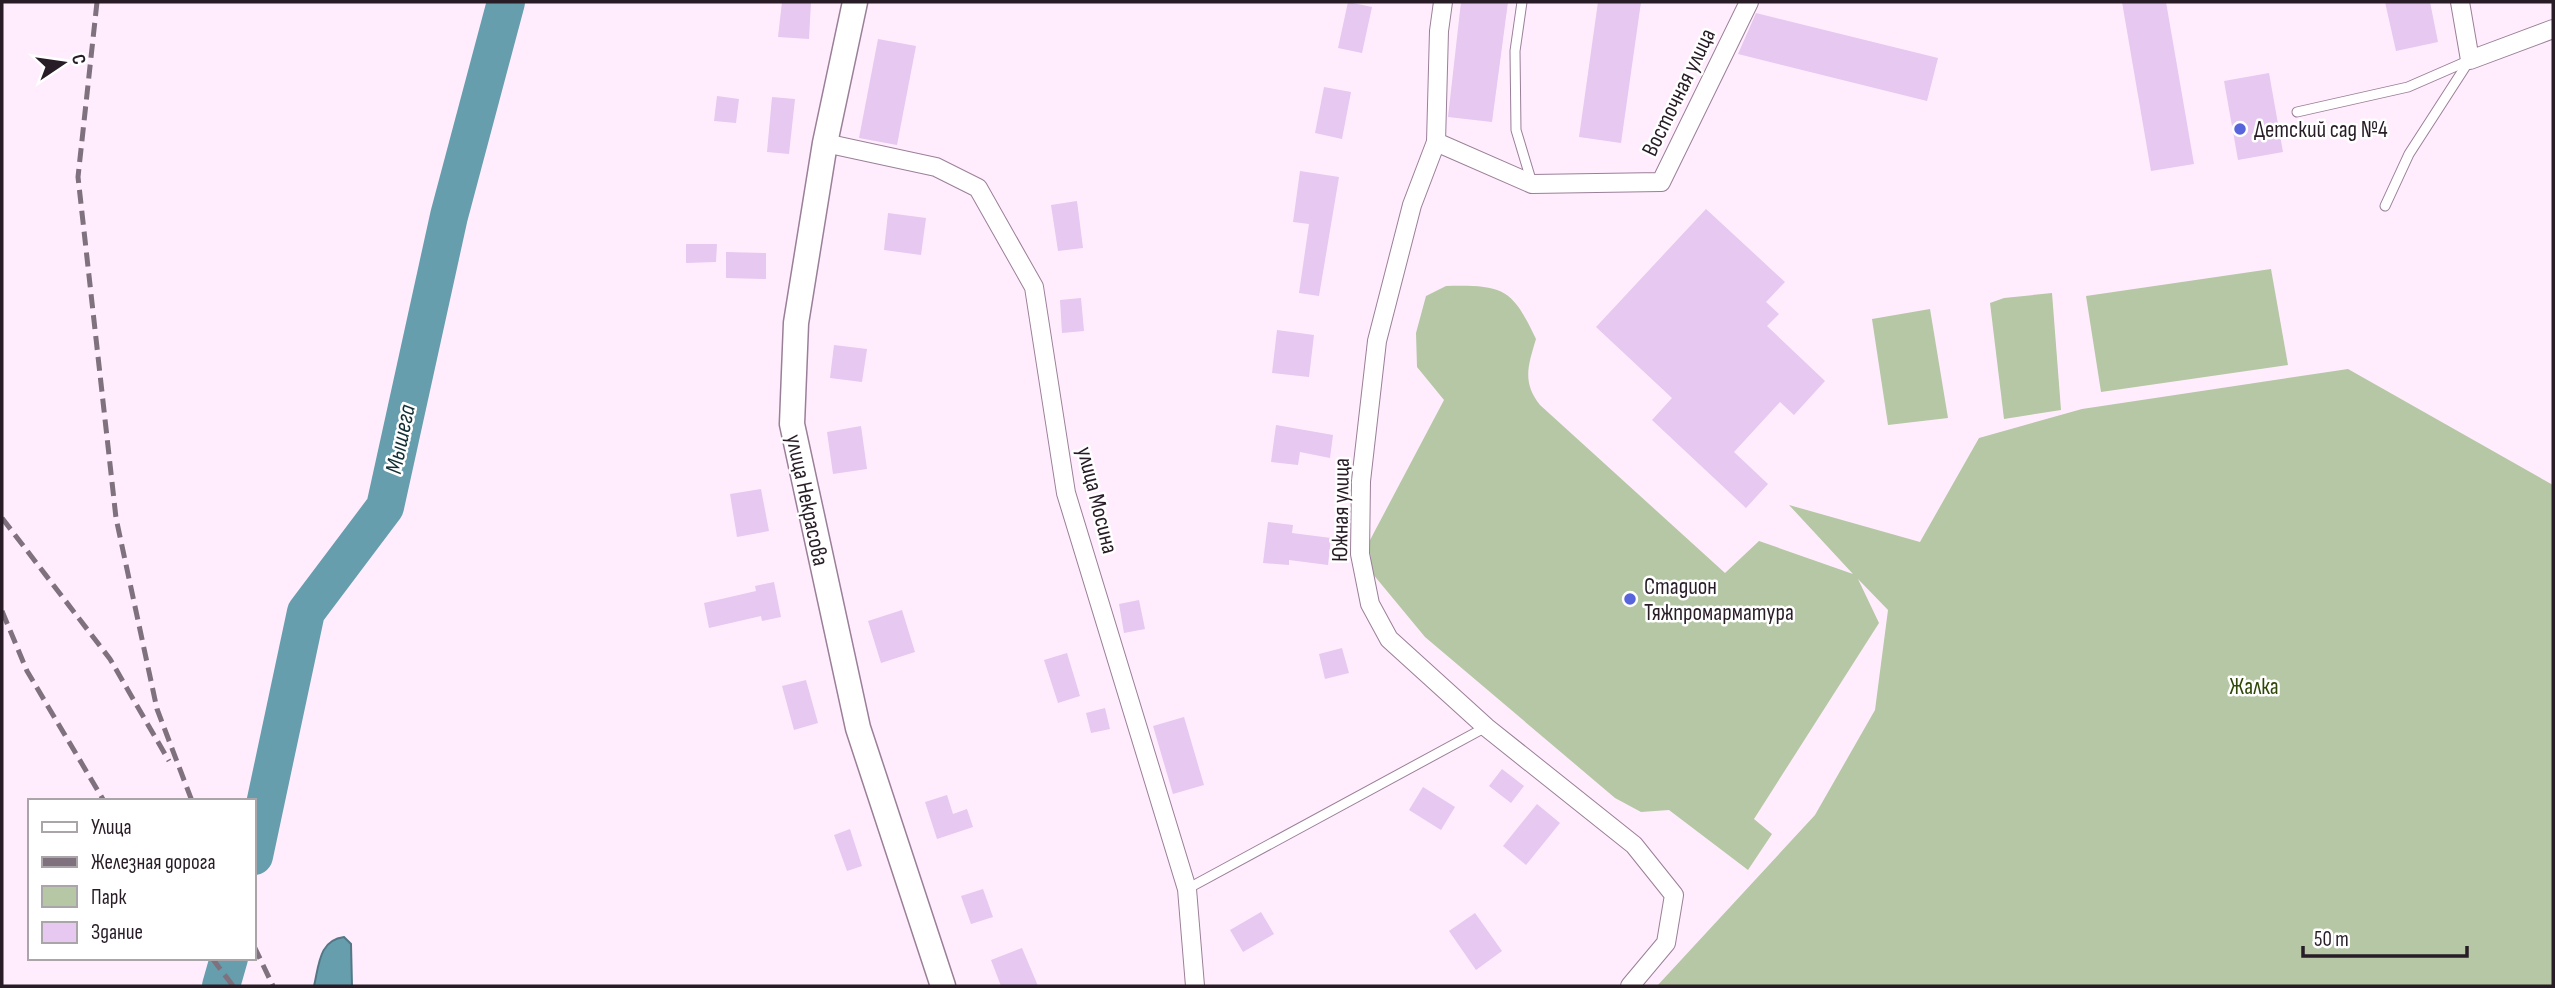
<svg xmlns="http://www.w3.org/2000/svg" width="2555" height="988" font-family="'Sofia Sans Condensed',sans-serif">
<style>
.green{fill:#b5c7a4}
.water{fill:#669ead;stroke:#537785;stroke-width:2}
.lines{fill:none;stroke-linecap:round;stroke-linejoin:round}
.river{stroke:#669ead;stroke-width:38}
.building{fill:#e6c8f0}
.lane-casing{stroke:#9a7f98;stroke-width:11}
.street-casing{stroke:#9a7f98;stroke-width:20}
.secondary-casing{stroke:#9a7f98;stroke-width:27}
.lane{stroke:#fff;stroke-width:9}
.street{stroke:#fff;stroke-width:18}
.secondary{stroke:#fff;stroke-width:24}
.rail{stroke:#7f717e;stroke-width:5;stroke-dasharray:14 7;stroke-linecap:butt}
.poi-dot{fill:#5864db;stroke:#fff;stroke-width:2.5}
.labels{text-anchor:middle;stroke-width:5;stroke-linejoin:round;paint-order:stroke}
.street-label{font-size:23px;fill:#281d27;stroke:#fff}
.poi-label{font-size:23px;fill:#281d27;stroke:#fff;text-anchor:start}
.park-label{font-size:23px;fill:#2f4807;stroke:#fff}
.water-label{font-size:24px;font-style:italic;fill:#122f36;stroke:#fff}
</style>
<rect width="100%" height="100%" fill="#ffedfd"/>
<g class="green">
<path d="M2271 269 2288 365 2101 392 2086 296Z"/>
<path d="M1446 286C1503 285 1512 288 1536 339 1528 366 1522 382 1540 405L1725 573 1759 541 1853 574 1789 505 1920 542 1979 438 2082 409 2348 369 2553 485V986H1657L1815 815 1875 710 1888 610 1858 579 1879 623 1754 819 1772 834 1748 870 1669 810 1641 812 1615 798 1425 637 1372 573 1369 542 1444 400 1417 367 1416 333 1426 296Z"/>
<path d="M2052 293 2061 410 2004 419 1990 303 2004 298Z"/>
<path d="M1930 309 1948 418 1888 425 1872 319Z"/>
</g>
<path class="water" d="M344 937 351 944 352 986H314C319 965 319 940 344 937Z"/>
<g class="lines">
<g class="river">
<path d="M254 856 306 612 385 507 449 216 506 2"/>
<path d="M221 986 229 958"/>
</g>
</g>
<g class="building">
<path d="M782 2H811L809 39 778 37Z"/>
<path d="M1348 2 1372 7 1362 53 1338 48Z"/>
<path d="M1461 2H1508L1492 122 1448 117Z"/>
<path d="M1598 2H1641L1621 143 1579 137Z"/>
<path d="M2122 2H2166L2194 164 2151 171Z"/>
<path d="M2385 2H2430L2438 42 2396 51Z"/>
<path d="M1756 13 1938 58 1927 101 1738 54Z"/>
<path d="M878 39 916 46 897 145 859 138Z"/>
<path d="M2269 73 2283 152 2238 160 2224 81Z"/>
<path d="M1324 87 1351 92 1342 139 1315 133Z"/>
<path d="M717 96 739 99 736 123 714 121Z"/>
<path d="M772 97 795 99 789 154 767 152Z"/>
<path d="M1300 171 1339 177 1319 296 1299 293 1309 224 1293 222Z"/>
<path d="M1077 201 1083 248 1058 251 1051 205Z"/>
<path d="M1706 209 1785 282 1766 302 1779 314 1767 326 1825 381 1794 415 1780 402 1734 452 1768 484 1746 508 1652 420 1672 398 1596 327Z"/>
<path d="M888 213 926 218 921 255 884 250Z"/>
<path d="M686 244H717L716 262 686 263Z"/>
<path d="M726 252 766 253V279L726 278Z"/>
<path d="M1081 298 1084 331 1062 333 1060 300Z"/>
<path d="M1277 330 1314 335 1309 377 1272 373Z"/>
<path d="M834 345 867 349 862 382 830 378Z"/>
<path d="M1276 425 1333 435 1330 458 1300 452 1298 465 1271 462Z"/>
<path d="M861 426 867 469 833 474 827 432Z"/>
<path d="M761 489 769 531 737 537 730 494Z"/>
<path d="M1268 522 1293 525 1292 533 1331 538 1328 565 1289 560V565L1263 563Z"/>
<path d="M774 582 781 617 762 621 761 616 709 628 704 603 756 591 755 586Z"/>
<path d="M1139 600 1145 629 1124 633 1119 604Z"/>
<path d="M902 610 915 652 881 663 868 621Z"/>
<path d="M1342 648 1349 673 1325 679 1319 654Z"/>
<path d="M1067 653 1080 696 1058 703 1044 660Z"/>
<path d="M806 680 818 723 794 730 782 686Z"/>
<path d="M1105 708 1110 729 1091 733 1086 713Z"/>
<path d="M1184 717 1204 785 1173 794 1153 726Z"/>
<path d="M1502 769 1524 786 1511 803 1489 786Z"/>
<path d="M1423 787 1455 807 1441 830 1409 810Z"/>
<path d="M947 795 953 814 967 809 973 827 937 839 925 802Z"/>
<path d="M1537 804 1560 823 1526 865 1503 846Z"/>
<path d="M850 829 862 866 847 871 834 835Z"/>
<path d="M983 889 993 917 971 924 961 896Z"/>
<path d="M1261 912 1274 934 1243 952 1230 930Z"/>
<path d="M1475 913 1502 951 1476 970 1449 931Z"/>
<path d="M1022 948 1038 986H1001L991 960Z"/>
</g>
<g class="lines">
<g class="lane-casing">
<g id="lane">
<path d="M1522 2 1515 51 1516 130 1532 183"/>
<path d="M2297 112 2408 87 2470 60"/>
<path d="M2385 206 2409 154 2469 61"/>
<path d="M1187 889 1486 727"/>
</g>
</g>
<g class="street-casing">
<g id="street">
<path d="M1443 2 1439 31 1436 142 1412 205 1377 341 1361 481 1360 554 1370 604 1389 639 1486 727 1634 845 1674 895 1666 943 1630 986"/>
<path d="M2460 2 2470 60 2553 29"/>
<path d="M1436 142 1532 184 1661 182 1749 2"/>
<path d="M825 143 936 167 978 188 1034 287 1066 493 1187 889 1195 986"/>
</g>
</g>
<g class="secondary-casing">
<path id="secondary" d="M855 2 825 143 796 323 792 424 858 728 943 986"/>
</g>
<use href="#lane" class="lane"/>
<use href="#street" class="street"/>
<use href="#secondary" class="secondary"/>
<g class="rail">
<path d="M97 2 78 177 116 518 157 709 192 801"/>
<path d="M2 518 110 659 169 761"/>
<path d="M2 611 27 671 104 801"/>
<path d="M254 946 273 986"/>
<path d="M212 958 233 986"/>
</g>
</g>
<g class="poi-dot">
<circle cx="2240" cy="129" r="7"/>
<circle cx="1630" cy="599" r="7"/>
</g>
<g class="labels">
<g class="street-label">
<text transform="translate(1678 92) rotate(-64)" y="8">Восточная улица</text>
<text transform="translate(808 500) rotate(78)" y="8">улица Некрасова</text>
<text transform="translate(1098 500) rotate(76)" y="8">улица Мосина</text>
<text transform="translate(1340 510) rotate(-89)" y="8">Южная улица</text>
</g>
<g class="poi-label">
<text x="2254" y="137">Детский сад №4</text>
<text x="1644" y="594">Стадион<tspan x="1644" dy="26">Тяжпромарматура</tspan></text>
</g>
<g class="park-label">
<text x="2254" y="694">Жалка</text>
</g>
<g class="water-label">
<text transform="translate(400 439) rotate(-78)" y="8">Мышега</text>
</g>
</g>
<rect width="2555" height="988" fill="none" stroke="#281d27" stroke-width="7"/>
<rect x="28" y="799" width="228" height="161" fill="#ffffff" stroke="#a9a5a9" stroke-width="2"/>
<rect x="42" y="822" width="35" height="10" fill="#ffffff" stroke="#a9a5a9" stroke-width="2"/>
<text x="91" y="834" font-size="21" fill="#281d27">Улица</text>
<rect x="42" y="857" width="35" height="10" fill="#7f717e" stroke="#a9a5a9" stroke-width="2"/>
<text x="91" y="869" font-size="21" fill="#281d27">Железная дорога</text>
<rect x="42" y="886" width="35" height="21" fill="#b5c7a4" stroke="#a9a5a9" stroke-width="2"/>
<text x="91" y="904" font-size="21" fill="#281d27">Парк</text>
<rect x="42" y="922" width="35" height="21" fill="#e6c8f0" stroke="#a9a5a9" stroke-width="2"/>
<text x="91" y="939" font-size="21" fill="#281d27">Здание</text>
<g transform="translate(63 63) rotate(77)" stroke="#ffffff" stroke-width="5" paint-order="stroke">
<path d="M0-5L12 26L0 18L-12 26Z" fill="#281d27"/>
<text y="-10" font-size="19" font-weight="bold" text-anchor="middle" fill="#281d27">С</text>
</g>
<path d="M2303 946v10h164v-10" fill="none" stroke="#281d27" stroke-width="3.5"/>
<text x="2314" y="946" font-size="21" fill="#281d27" stroke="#ffffff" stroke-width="5" paint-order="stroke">50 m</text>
</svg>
